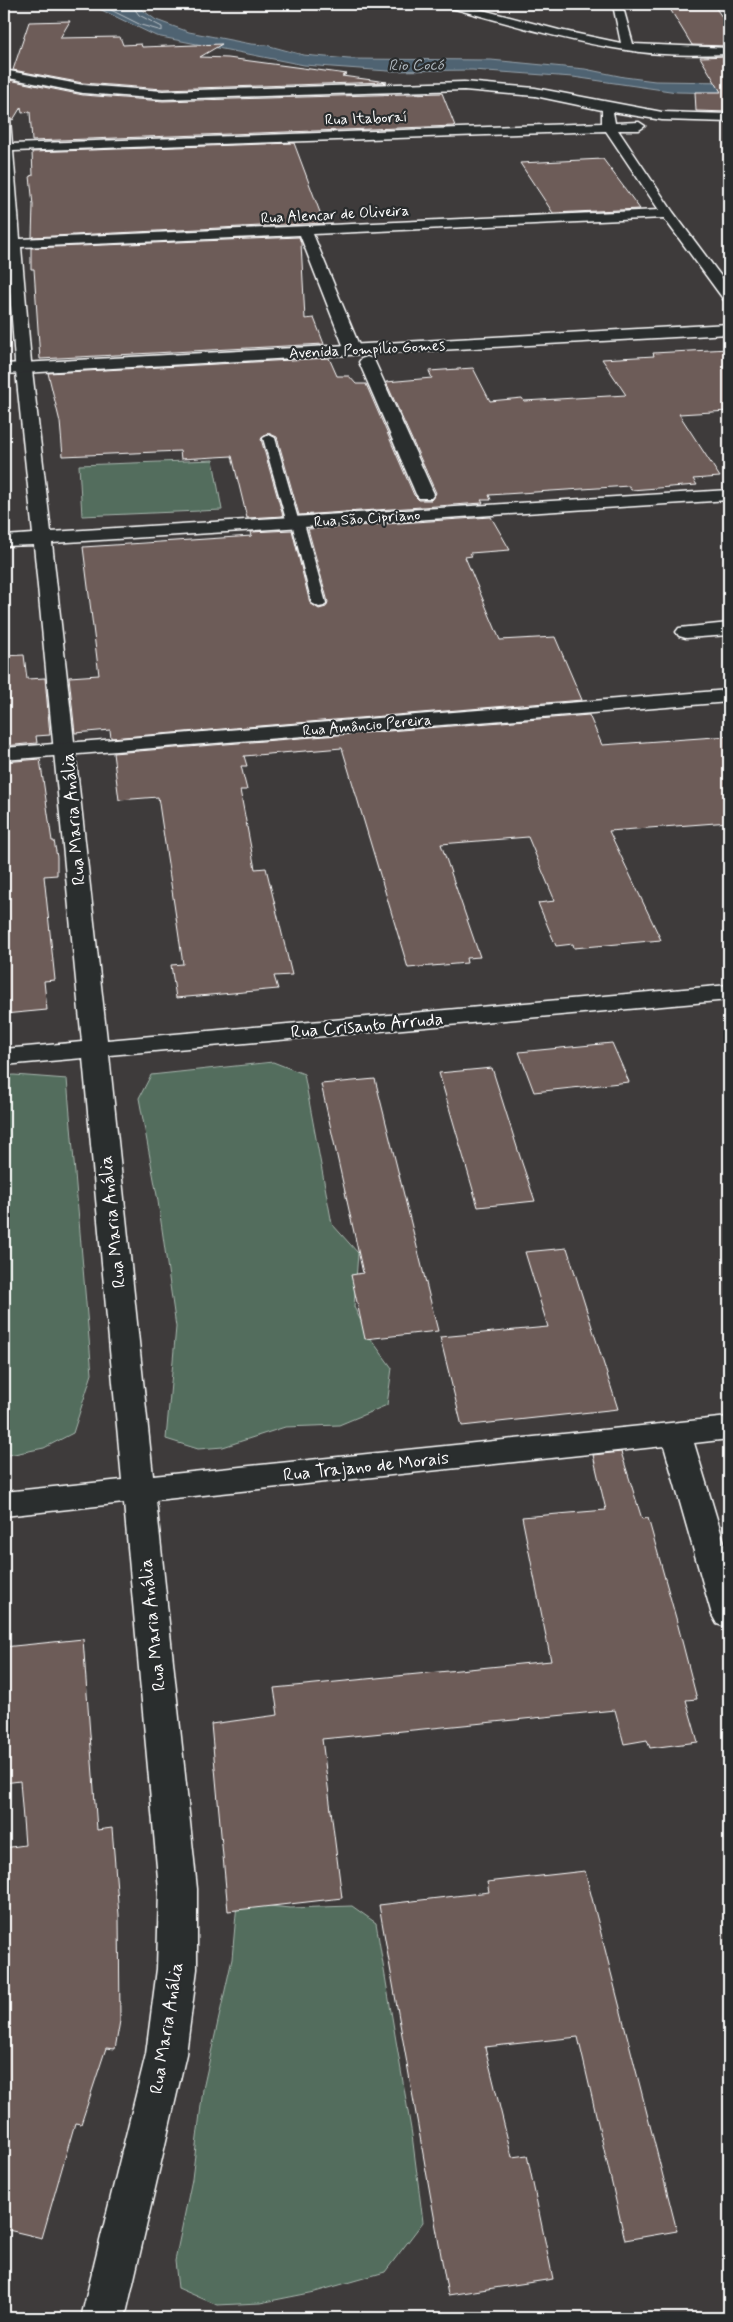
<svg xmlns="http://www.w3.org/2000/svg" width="733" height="2322" font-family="Mynerve,sans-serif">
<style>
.green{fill:#526d5d;stroke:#a8b6ae}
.water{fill:#4f6372;stroke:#95a1aa}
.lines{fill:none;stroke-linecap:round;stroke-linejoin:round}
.shore{stroke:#b9c1c7;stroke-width:1}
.building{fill:#6d5b58;stroke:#fff}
.lane-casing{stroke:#fff;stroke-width:3}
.street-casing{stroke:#fff;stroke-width:3}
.secondary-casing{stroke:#fff;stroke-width:3}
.lane{fill:#2a2d2e;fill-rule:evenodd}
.street{fill:#2a2d2e;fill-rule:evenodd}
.secondary{fill:#2a2d2e;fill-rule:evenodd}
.labels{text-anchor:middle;stroke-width:4.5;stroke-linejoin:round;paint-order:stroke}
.far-street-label{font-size:15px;fill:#fff;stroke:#2a2d2e}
.far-water-label{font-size:16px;font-style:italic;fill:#b0b9c0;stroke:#2a2d2e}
.street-label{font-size:18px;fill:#fff;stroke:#2a2d2e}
</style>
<rect width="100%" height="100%" fill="#3e3b3b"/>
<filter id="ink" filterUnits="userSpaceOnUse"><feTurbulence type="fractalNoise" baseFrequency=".02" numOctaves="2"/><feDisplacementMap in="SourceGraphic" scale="10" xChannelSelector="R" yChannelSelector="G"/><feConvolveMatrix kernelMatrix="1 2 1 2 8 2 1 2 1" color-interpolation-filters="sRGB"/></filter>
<g filter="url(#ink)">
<g class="green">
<path d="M213 460 222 510 82 516 79 465Z"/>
<path d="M273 1062 304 1074 332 1224 358 1253 354 1307 368 1335 392 1368 387 1405 339 1425 285 1427 223 1447 198 1449 166 1439 176 1327 158 1201 139 1098 151 1075Z"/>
<path d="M14 1075 67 1079 92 1374 73 1433 44 1448 4 1456V1076Z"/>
<path d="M237 1903 290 1908 352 1906 376 1923 412 2135 423 2222 385 2272 315 2292 260 2303 217 2305 178 2288 175 2261 192 2179 203 2089 232 1959Z"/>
</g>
<path class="water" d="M89 4H128L137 6 156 20 189 32 251 44 266 45 303 55 349 59 491 60 585 69 624 77 655 81 729 82V93L677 92 573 77 472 70 388 71 304 65 156 36Z"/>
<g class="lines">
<path class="shore" d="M99 4 141 25 162 31V27L139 15 131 4"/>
</g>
<g class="building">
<path d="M667 4H713L729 27V46L692 45Z"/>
<path d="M70 21 60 38 120 37 123 45 141 44 142 47 222 44 200 57 228 58 347 74 342 76 387 82 163 89 83 83 13 70 29 22Z"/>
<path d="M729 56V112L696 111 695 92H721L700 57Z"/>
<path d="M9 80 83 95 163 101 442 93 455 126 32 141 30 112 22 113 21 107 13 120 4 114V97Z"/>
<path d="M294 143 324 223 32 237 33 205 30 176 33 175 32 152Z"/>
<path d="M603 159 640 209 553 213 520 163Z"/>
<path d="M299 237 301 243 305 319 314 318 324 344 40 359 34 269H31V248Z"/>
<path d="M729 349V411L679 414 720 477 693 479 697 485 631 490 629 486 489 495 491 500H481L483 503 299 515 277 437 268 433 261 439 283 516 247 518 232 456 181 459 180 451 63 456 60 422 48 373 329 358 337 376H349L356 384H366L414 495 419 500H431L436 493 386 382 432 378 429 371 473 368 490 401 522 398 524 401 626 395 602 359 654 356 653 353Z"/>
<path d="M491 517 510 550 470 553 472 556 465 557 500 640 555 637 582 700 111 738 110 730 75 733 69 677 99 675 83 547 252 536 251 532 292 530 310 603 319 609 326 607 328 602 308 529Z"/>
<path d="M24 655 27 679 45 678 50 735 36 736 37 743 4 746V656Z"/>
<path d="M589 715 602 745 729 736V822L609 831 661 940 574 948 573 944 556 946 538 903 555 901 528 837 441 844 480 957 466 958 467 963 408 968 342 748 244 756 247 766H241L247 790H240L255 869 266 868 292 975 274 976 278 989 176 998 171 965 183 964 158 797 119 800 113 753Z"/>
<path d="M40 759 52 841H54L57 857V875L44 876 55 980 44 981 47 1010 4 1014V762Z"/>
<path d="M612 1043 629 1082 534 1092 519 1052Z"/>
<path d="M492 1068 522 1163 535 1201 478 1207 439 1073Z"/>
<path d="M375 1079 438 1331 365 1339 351 1275 363 1273 321 1084Z"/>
<path d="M567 1248 618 1409 462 1426 440 1337 548 1327 525 1252Z"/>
<path d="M621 1452 642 1519 648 1518 676 1618 697 1699 686 1700 698 1742 650 1748 647 1740 624 1744 615 1710 322 1739 342 1898 228 1911 211 1724 278 1715 274 1688 551 1661 522 1517 606 1510 593 1455Z"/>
<path d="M83 1639 97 1830 112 1828 119 1915 120 2021 115 2049 106 2048 81 2124 75 2123 42 2238 4 2229V1848L25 1845 20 1781 4 1783V1647Z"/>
<path d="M585 1871 677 2231 625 2240 578 2037 485 2047 512 2157 527 2155 553 2279 448 2295 379 1905 489 1892 487 1882Z"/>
</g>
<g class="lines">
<g class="lane-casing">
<path id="lane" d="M269 435 275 438 298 519 304 523 326 603 324 606 319 607 312 603 293 527 287 523 263 438Z"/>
</g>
<g class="street-casing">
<g id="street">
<path d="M443 4H460L559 30 621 43 613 5 622 4 633 44 729 48V54C695 55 660 56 626 50 565 41 504 22 444 6Z"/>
<path d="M4 70 83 85 163 91 464 82 535 88 662 112 729 114V122L662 120 613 112 615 123 639 122 645 126 639 130H618L673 212 729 287V301L724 300 664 218 313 234 361 350 359 353H347L345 350 300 235 21 247 31 362 51 532 729 490V500L52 543 107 1040 729 985V1000L109 1055 153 1476 729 1417V1439L694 1443 729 1559V1628L717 1624 712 1615 664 1446 156 1500 197 1889V1969L186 2054 125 2318H81L146 2054 157 1969 159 1889 124 1503 4 1516V1492L122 1480 83 1058 4 1065V1049L82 1042 34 545 4 546V536L33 534 15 362 7 248H4V240H6L4 203V116L10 120 12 144 602 123V110L535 96 464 90 163 99 83 93 4 77ZM606 131 659 210 20 239 13 151Z"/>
<path d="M367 357 373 359 375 362 434 494 431 498H419L416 494 359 362 361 359Z"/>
<path d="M729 623V635L686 638 679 636 676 632 679 628Z"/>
</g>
</g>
<g class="secondary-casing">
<g id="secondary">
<path d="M729 324V334L4 374V364Z"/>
<path d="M729 690V702L4 760V748Z"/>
</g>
</g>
<use href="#lane" class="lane"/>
<use href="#street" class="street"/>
<use href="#secondary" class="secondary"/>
</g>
</g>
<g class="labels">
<g class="far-street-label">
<text transform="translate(366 118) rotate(-2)" y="5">Rua Itaboraí</text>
<text transform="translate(335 214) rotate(-3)" y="5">Rua Alencar de Oliveira</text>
<text transform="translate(367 349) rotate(-3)" y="5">Avenida Pompílio Gomes</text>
<text transform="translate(367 518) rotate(-4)" y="5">Rua São Cipriano</text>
<text transform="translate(367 725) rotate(-5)" y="5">Rua Amâncio Pereira</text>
</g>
<g class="far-water-label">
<text transform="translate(416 64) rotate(-1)" y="6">Rio Cocó</text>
</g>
<g class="street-label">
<text transform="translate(73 819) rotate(-95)" y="6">Rua Maria Anália</text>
<text transform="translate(367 1025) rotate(-5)" y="6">Rua Crisanto Arruda</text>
<text transform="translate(112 1222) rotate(-96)" y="6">Rua Maria Anália</text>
<text transform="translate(366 1466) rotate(-6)" y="6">Rua Trajano de Morais</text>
<text transform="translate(152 1625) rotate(-96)" y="6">Rua Maria Anália</text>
<text transform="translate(166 2028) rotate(-81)" y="6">Rua Maria Anália</text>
</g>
</g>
<rect width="733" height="2322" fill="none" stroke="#2a2d2e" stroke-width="20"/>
<rect x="10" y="10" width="713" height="2302" fill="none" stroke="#fff" stroke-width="2" filter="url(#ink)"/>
</svg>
